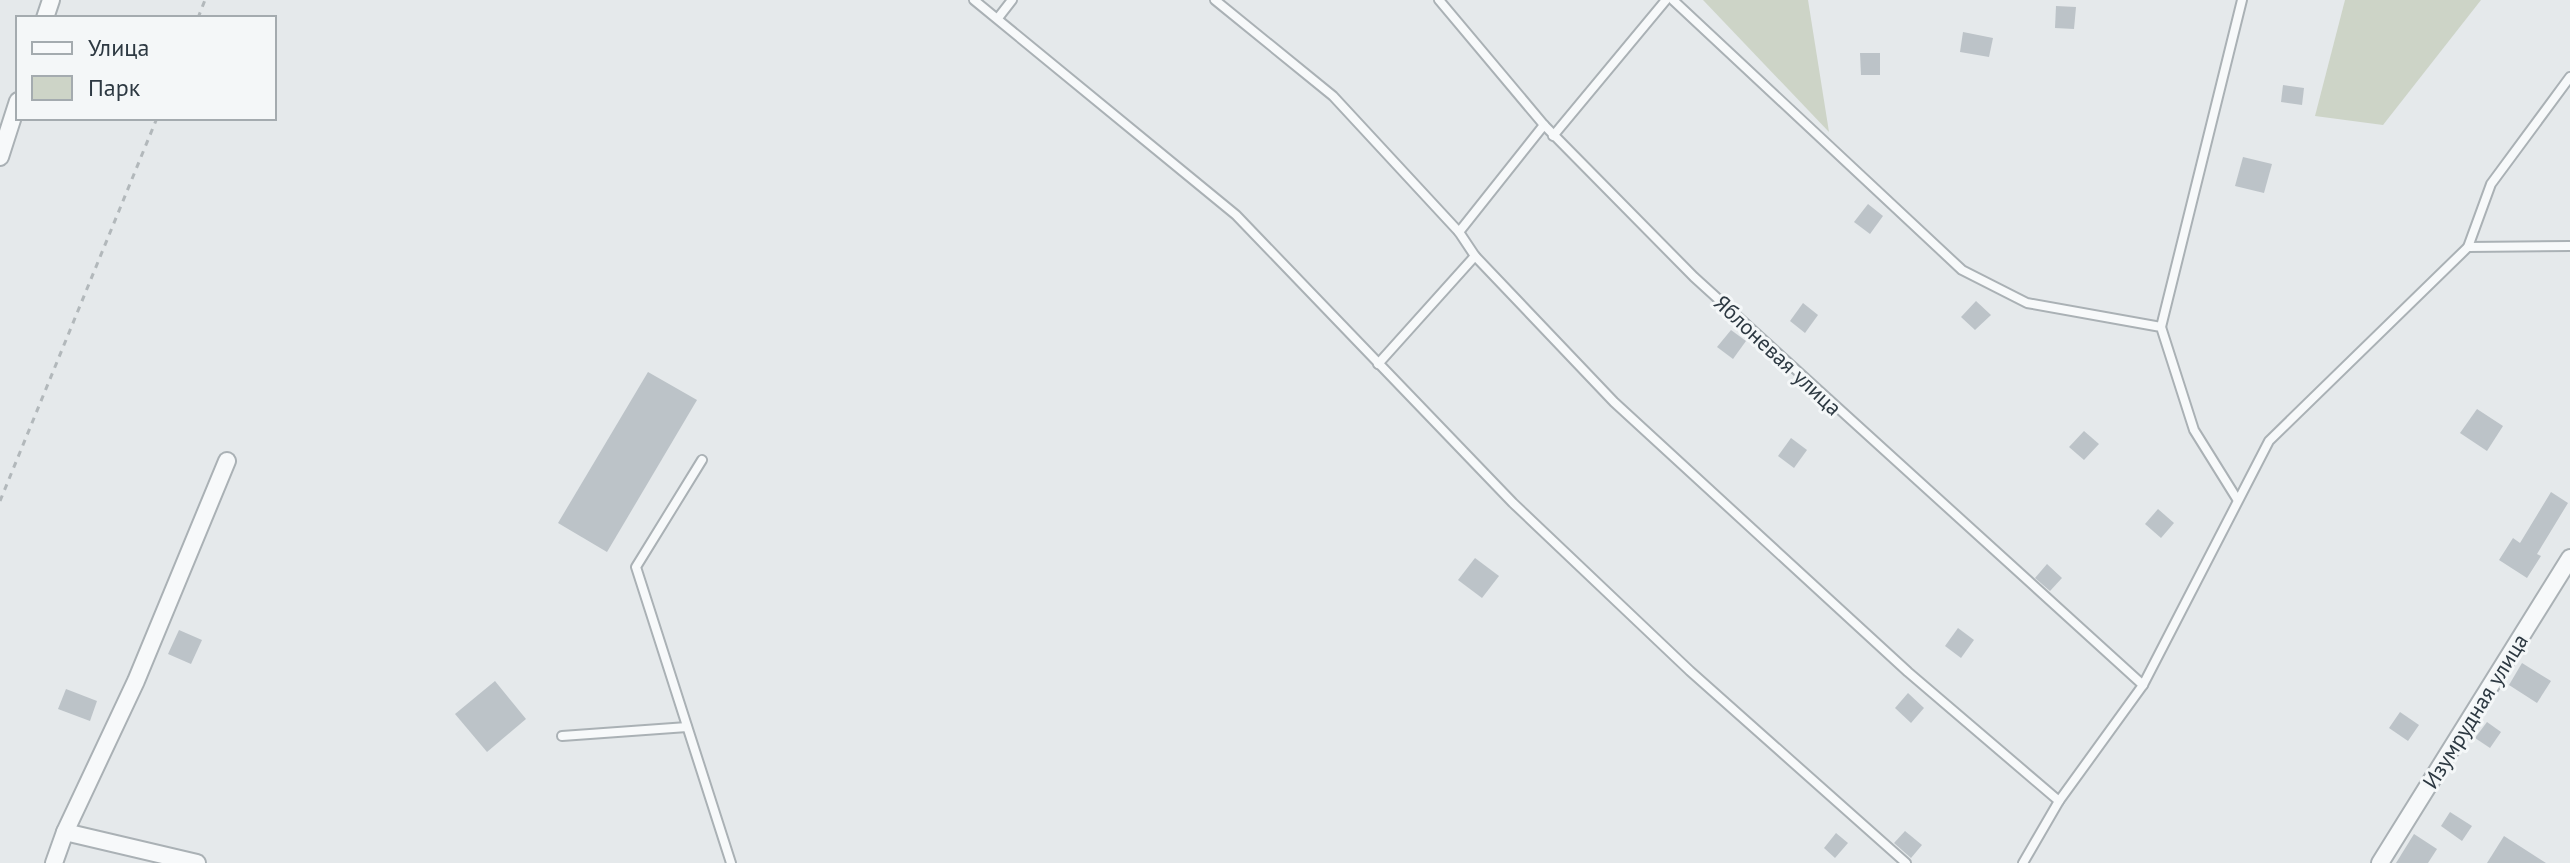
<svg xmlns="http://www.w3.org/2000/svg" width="2570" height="863" font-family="'PT Sans',sans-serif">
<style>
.green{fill:#cdd4c7}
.building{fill:#bcc3c8}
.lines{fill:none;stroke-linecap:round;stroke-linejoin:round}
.service-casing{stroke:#aab1b5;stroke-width:12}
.minor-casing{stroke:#aab1b5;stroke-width:20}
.path{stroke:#b2b8bb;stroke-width:3;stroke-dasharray:6 6;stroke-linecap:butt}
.service{stroke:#f7f9fa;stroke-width:8}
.minor{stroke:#f7f9fa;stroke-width:16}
.labels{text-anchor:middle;stroke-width:6;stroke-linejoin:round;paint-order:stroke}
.street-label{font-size:22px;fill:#2d3942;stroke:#f4f7f8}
</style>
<rect width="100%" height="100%" fill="#e5e9eb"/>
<g class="green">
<path d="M1703 0H1808L1829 132Z"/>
<path d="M2345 0H2481L2383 125 2315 116Z"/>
</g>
<g class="building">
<path d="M2056 6 2076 7 2074 29 2055 28Z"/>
<path d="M1963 32 1993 38 1989 57 1960 52Z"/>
<path d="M1860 53H1880V75H1861Z"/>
<path d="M2283 85 2304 88 2302 105 2281 102Z"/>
<path d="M2243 157 2272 164 2264 193 2235 186Z"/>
<path d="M1868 204 1883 216 1870 234 1854 222Z"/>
<path d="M1976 301 1991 315 1975 330 1961 317Z"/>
<path d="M1803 303 1818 315 1805 333 1790 321Z"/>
<path d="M1731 330 1746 341 1733 359 1717 347Z"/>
<path d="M648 372 697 400 607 552 558 523Z"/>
<path d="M2477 409 2503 426 2487 451 2460 433Z"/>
<path d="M2084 431 2099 444 2084 460 2069 447Z"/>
<path d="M1791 438 1807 450 1794 468 1778 456Z"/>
<path d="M2551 492 2568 503 2537 554 2541 556 2527 578 2499 560 2513 538 2520 543Z"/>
<path d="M2158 509 2174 523 2161 538 2145 524Z"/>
<path d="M1475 558 1499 576 1482 598 1458 580Z"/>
<path d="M2047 564 2062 578 2050 591 2035 578Z"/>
<path d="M1958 628 1974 640 1961 658 1945 646Z"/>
<path d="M179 630 202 640 191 664 168 654Z"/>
<path d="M2522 663 2551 681 2537 703 2509 685Z"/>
<path d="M495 681 526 719 487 752 455 714Z"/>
<path d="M66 689 97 701 90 721 58 709Z"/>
<path d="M1908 693 1924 708 1911 723 1895 708Z"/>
<path d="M2400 712 2419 725 2408 741 2389 728Z"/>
<path d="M2487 722 2501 732 2490 748 2475 738Z"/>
<path d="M2450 812 2472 826 2462 841 2441 826Z"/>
<path d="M1905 831 1922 845 1911 858 1894 843Z"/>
<path d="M1836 833 1848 843 1835 858 1824 848Z"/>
<path d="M2414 834 2437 849 2428 863H2396Z"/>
<path d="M2504 836 2546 863H2487Z"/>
</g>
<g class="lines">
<g class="service-casing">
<g id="service">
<path d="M974 0 1236 215 1513 503 1690 671 1906 863"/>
<path d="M1215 0 1333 96 1459 232 1475 256 1614 402 1908 672 2059 801"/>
<path d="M1439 0 1544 125 1694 277 2143 685"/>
<path d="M1673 0 1962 270 2027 303 2161 327 2194 430 2237 499"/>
<path d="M998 18 1012 0"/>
<path d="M1553 136 1666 0"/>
<path d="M1459 232 1544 125"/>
<path d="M2468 247 2491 184 2570 77"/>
<path d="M2161 327 2242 0"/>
<path d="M1378 364 1475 256"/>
<path d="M702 460 636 567 731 863"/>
<path d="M562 736 687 727"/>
<path d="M2023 863 2059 801 2143 685 2269 441 2468 247 2570 246"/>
</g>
</g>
<g class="minor-casing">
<g id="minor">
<path d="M45 18 51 0"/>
<path d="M0 157 18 101"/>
<path d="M65 832 197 863"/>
<path d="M54 863 65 832 136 681 227 461"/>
<path d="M2380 863 2570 558"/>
</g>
</g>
<g class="path">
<path d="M198 18 205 0"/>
<path d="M0 501 157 118"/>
</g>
<use href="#service" class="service"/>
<use href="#minor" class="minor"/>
</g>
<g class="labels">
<g class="street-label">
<text transform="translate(1778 355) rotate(43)" y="8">Яблоневая улица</text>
<text transform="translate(2475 711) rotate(-58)" y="8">Изумрудная улица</text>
</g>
</g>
<rect x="16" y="16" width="260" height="104" fill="#f4f7f8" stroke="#a4abaf" stroke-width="2"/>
<rect x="32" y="42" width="40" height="12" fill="#f7f9fa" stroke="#a4abaf" stroke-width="2"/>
<text x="88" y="56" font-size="24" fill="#2d3942">Улица</text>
<rect x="32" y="76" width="40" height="24" fill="#cdd4c7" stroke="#a4abaf" stroke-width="2"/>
<text x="88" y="96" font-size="24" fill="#2d3942">Парк</text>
</svg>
